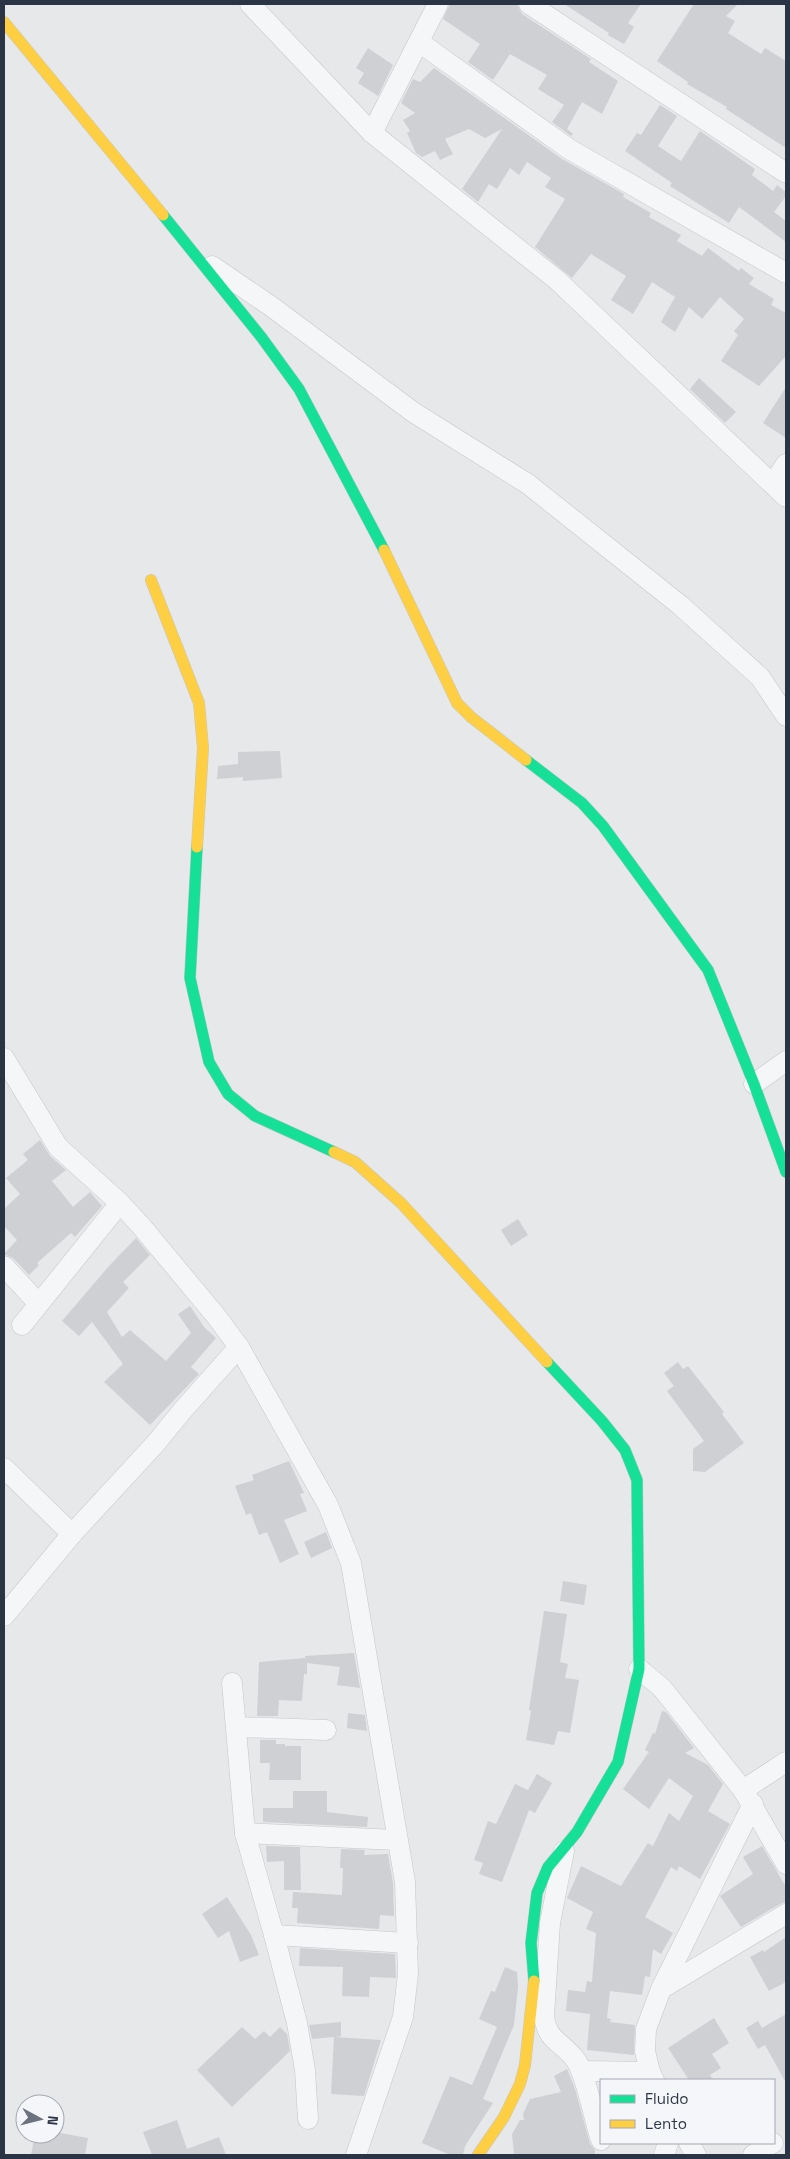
<svg xmlns="http://www.w3.org/2000/svg" width="790" height="2159" font-family="'Space Grotesk',sans-serif">
<style>
.building{fill:#ced0d3}
.lines{fill:none;stroke-linecap:round;stroke-linejoin:round}
.street-casing{stroke:#c4c6c8;stroke-width:21}
.fast-casing{stroke:#c4c6c8;stroke-width:12}
.slow-casing{stroke:#c4c6c8;stroke-width:12}
.street{stroke:#f5f6f7;stroke-width:20}
.fast{stroke:#16e098;stroke-width:11}
.slow{stroke:#ffcf43;stroke-width:11}
</style>
<rect width="100%" height="100%" fill="#e6e8ea"/>
<g class="building">
<path d="M450 4H515L518 6 522 14 591 59 589 62 618 81 602 114 582 102 567 129 573 134 571 136 552 122 564 105 538 89 547 75 510 54 493 80 468 62 480 44 443 19Z"/>
<path d="M564 4H641L628 23 634 27 624 44 608 35 609 33Z"/>
<path d="M694 4H738L726 16 735 21 728 33 761 54 765 48 786 61V148L726 109 727 107 687 84 688 82 657 61Z"/>
<path d="M368 48 393 65 378 96 358 83 364 73 356 68Z"/>
<path d="M434 68 562 159 624 194 623 197 651 213 649 217 681 235 677 241 702 256 708 248 739 271 741 268 754 278 749 284 774 299 771 305 786 313V356L759 386 721 361 738 335 734 331 744 319 720 297 702 319 689 307 675 332 661 322 675 297 652 282 633 314 611 300 626 276 591 254 572 278 535 247 565 199 545 187 551 178 527 162 519 175 510 168 497 189 489 184 478 202 462 189 502 129 485 138 469 129 445 139 453 154 440 160 435 151 422 157 416 153 407 133 410 131 403 120 415 113 401 103 413 79 420 82Z"/>
<path d="M660 105 677 116 658 146 681 161 700 131 755 169 752 175 773 191 777 185 786 192V196L774 212 786 221V242L739 207 729 223 670 186 672 183 625 151 637 133 641 135Z"/>
<path d="M699 378 736 412 725 423 690 389Z"/>
<path d="M786 387V438L763 423Z"/>
<path d="M280 751 282 778 243 781V777L217 779 218 766 238 764V752Z"/>
<path d="M40 1140 50 1156 66 1170 52 1181 73 1207 90 1192 102 1206 75 1237 71 1233 37 1263 39 1265 29 1275 13 1258 4 1254 17 1240 4 1226V1209L20 1194 6 1178 28 1160 23 1154Z"/>
<path d="M518 1219 528 1235 511 1246 501 1230Z"/>
<path d="M136 1238 150 1255 123 1282 129 1288 107 1312 122 1337 130 1330 166 1361 191 1333 178 1314 190 1306 204 1327 216 1338 191 1367 199 1374 150 1425 104 1382 123 1364 92 1322 79 1336 62 1321 109 1266Z"/>
<path d="M678 1362 683 1369 688 1366 724 1412 722 1414 744 1443 705 1472 693 1471V1449L704 1441 667 1391 674 1386 664 1373Z"/>
<path d="M289 1461 304 1493 300 1494 307 1511 284 1520 299 1554 280 1563 267 1532 259 1535 251 1513 246 1515 235 1486 254 1480 252 1475Z"/>
<path d="M326 1532 332 1548 311 1558 304 1542Z"/>
<path d="M563 1581 587 1585 584 1605 560 1601Z"/>
<path d="M544 1611 567 1614 560 1662 568 1664 565 1678 579 1680 570 1733 558 1731 554 1745 526 1740 531 1711 529 1710Z"/>
<path d="M354 1653 360 1688 337 1685 340 1667 307 1663V1674H304L302 1701 279 1700 278 1716H257L259 1662 305 1658V1656Z"/>
<path d="M662 1711 666 1712 694 1748 685 1753 708 1765 723 1784 708 1811 730 1824 700 1879 679 1866 677 1871 671 1867 645 1917 673 1933 661 1954 653 1949 650 1977 645 1976 642 1995 610 1991 607 2018 611 2019 610 2022 635 2025 634 2055 587 2050 590 2014 566 2011 568 1990 585 1992 587 1981 592 1982 596 1933 586 1929 593 1912 567 1898 581 1866 621 1886 648 1843 653 1846 669 1813 679 1821 693 1796 669 1778 649 1809 623 1789 649 1752 645 1750 653 1733 655 1734Z"/>
<path d="M348 1713 365 1715 367 1731 347 1728Z"/>
<path d="M260 1740H276V1744H285V1746H301V1780H269L270 1763H260Z"/>
<path d="M537 1774 552 1783 535 1813 529 1810 502 1882 479 1874 483 1863 474 1860 488 1821 496 1824 515 1784 528 1790Z"/>
<path d="M293 1791H327V1812L368 1817 367 1827 263 1822V1808H293Z"/>
<path d="M266 1846 300 1847 301 1890H284V1861L267 1862Z"/>
<path d="M762 1846 786 1887V1902L780 1904 741 1927 720 1896 753 1874 743 1857Z"/>
<path d="M341 1849 365 1850 364 1855 388 1854 393 1883 394 1916 380 1915 379 1929 297 1923 298 1908H292L293 1892 342 1895 343 1868H340Z"/>
<path d="M227 1897 251 1935 259 1955 240 1962 229 1931 218 1938 202 1914Z"/>
<path d="M786 1937V1982L769 1991 750 1957 763 1950 764 1952Z"/>
<path d="M300 1948 395 1954 396 1978 370 1977 369 1997 342 1996 343 1967 299 1966Z"/>
<path d="M505 1967 517 1972 518 1987 514 2025 483 2099 493 2103 465 2146 463 2155H450L422 2143 450 2076 472 2085 497 2027 479 2019 491 1991 495 1992Z"/>
<path d="M786 2014V2083L765 2045 758 2049 746 2028 758 2021 762 2028Z"/>
<path d="M714 2018 729 2043 712 2054 721 2068 710 2075 713 2080H689L668 2048Z"/>
<path d="M341 2022V2036L335 2037 381 2040 364 2096 331 2094 334 2037 312 2039 309 2025Z"/>
<path d="M242 2027 255 2039 264 2031 270 2037 280 2027 287 2034 290 2051 232 2107 197 2070Z"/>
<path d="M567 2069 575 2089 590 2144 595 2150V2155H514L512 2134 520 2120H524L523 2114 530 2099 561 2092 554 2076Z"/>
<path d="M177 2120 187 2149 219 2137 226 2155H152L143 2132Z"/>
<path d="M55 2132 88 2138 85 2155H31L35 2134H55Z"/>
</g>
<g class="lines">
<g class="street-casing">
<g id="street">
<path d="M250 4 372 133 557 280 786 497"/>
<path d="M529 4 786 173"/>
<path d="M419 42 569 149 786 273"/>
<path d="M372 133 438 4"/>
<path d="M212 266 272 307 413 412 528 484 680 605 760 677 786 716"/>
<path d="M773 484 786 464"/>
<path d="M4 1058 58 1147 120 1203 142 1227 216 1316 239 1347 328 1505 351 1563 405 1882 408 1974 403 2017 356 2155"/>
<path d="M754 1084 786 1061"/>
<path d="M4 1266 38 1303"/>
<path d="M22 1325 120 1203"/>
<path d="M4 1468 72 1534"/>
<path d="M4 1616 72 1534 156 1443 182 1411 239 1347"/>
<path d="M639 1669 662 1688 743 1790 786 1864"/>
<path d="M232 1683 245 1833 274 1935 297 2023 305 2070 308 2119"/>
<path d="M237 1727 326 1730"/>
<path d="M743 1790 786 1762"/>
<path d="M245 1833 397 1840"/>
<path d="M564 1851 550 1923 544 2016C547 2041 561 2041 575 2059 586 2073 594 2120 601 2140"/>
<path d="M274 1935 408 1943"/>
<path d="M661 1989 753 1804"/>
<path d="M581 2071 650 2072"/>
<path d="M654 2080 650 2072 645 2051 646 2029 661 1989 786 1914"/>
<path d="M689 2143 696 2155"/>
<path d="M664 2155 668 2143"/>
<path d="M753 2155 773 2143"/>
</g>
</g>
<g class="fast-casing">
<g id="fast">
<path d="M163 215 262 338 299 389 384 550"/>
<path d="M526 760 582 803 603 826 708 970 754 1084 786 1172"/>
<path d="M197 847 190 978 209 1062 228 1094 255 1116 334 1152"/>
<path d="M534 1981 531 1943 537 1893 548 1867 577 1832 618 1762 639 1669 637 1480 625 1450 602 1421 547 1362"/>
</g>
</g>
<g class="slow-casing">
<g id="slow">
<path d="M4 22 163 215"/>
<path d="M384 550 457 703 471 717 526 760"/>
<path d="M151 580 199 703 203 748 197 847"/>
<path d="M334 1152 355 1162 401 1203 547 1362"/>
<path d="M478 2155 504 2117 520 2084 525 2065 534 1981"/>
</g>
</g>
<use href="#street" class="street"/>
<use href="#fast" class="fast"/>
<use href="#slow" class="slow"/>
</g>
<rect width="790" height="2159" fill="none" stroke="#2b3445" stroke-width="10"/>
<rect x="600" y="2079" width="175" height="65" fill="#f4f6f9" stroke="#a4a8b1"/>
<rect x="610" y="2095" width="25" height="8" fill="#16e098" stroke="#a4a8b1"/>
<text x="645" y="2104" font-size="15" fill="#2b3445">Fluido</text>
<rect x="610" y="2120" width="25" height="8" fill="#ffcf43" stroke="#a4a8b1"/>
<text x="645" y="2129" font-size="15" fill="#2b3445">Lento</text>
<g transform="translate(40 2119) rotate(97)"><circle r="24" fill="#f4f6f9" stroke="#a4a8b1"/>
<path d="M0-4L9 19L0 12L-9 19Z" fill="#6c737f"/>
<text y="-8" font-size="14" font-weight="bold" text-anchor="middle" fill="#2b3445">N</text>
</g>
</svg>
